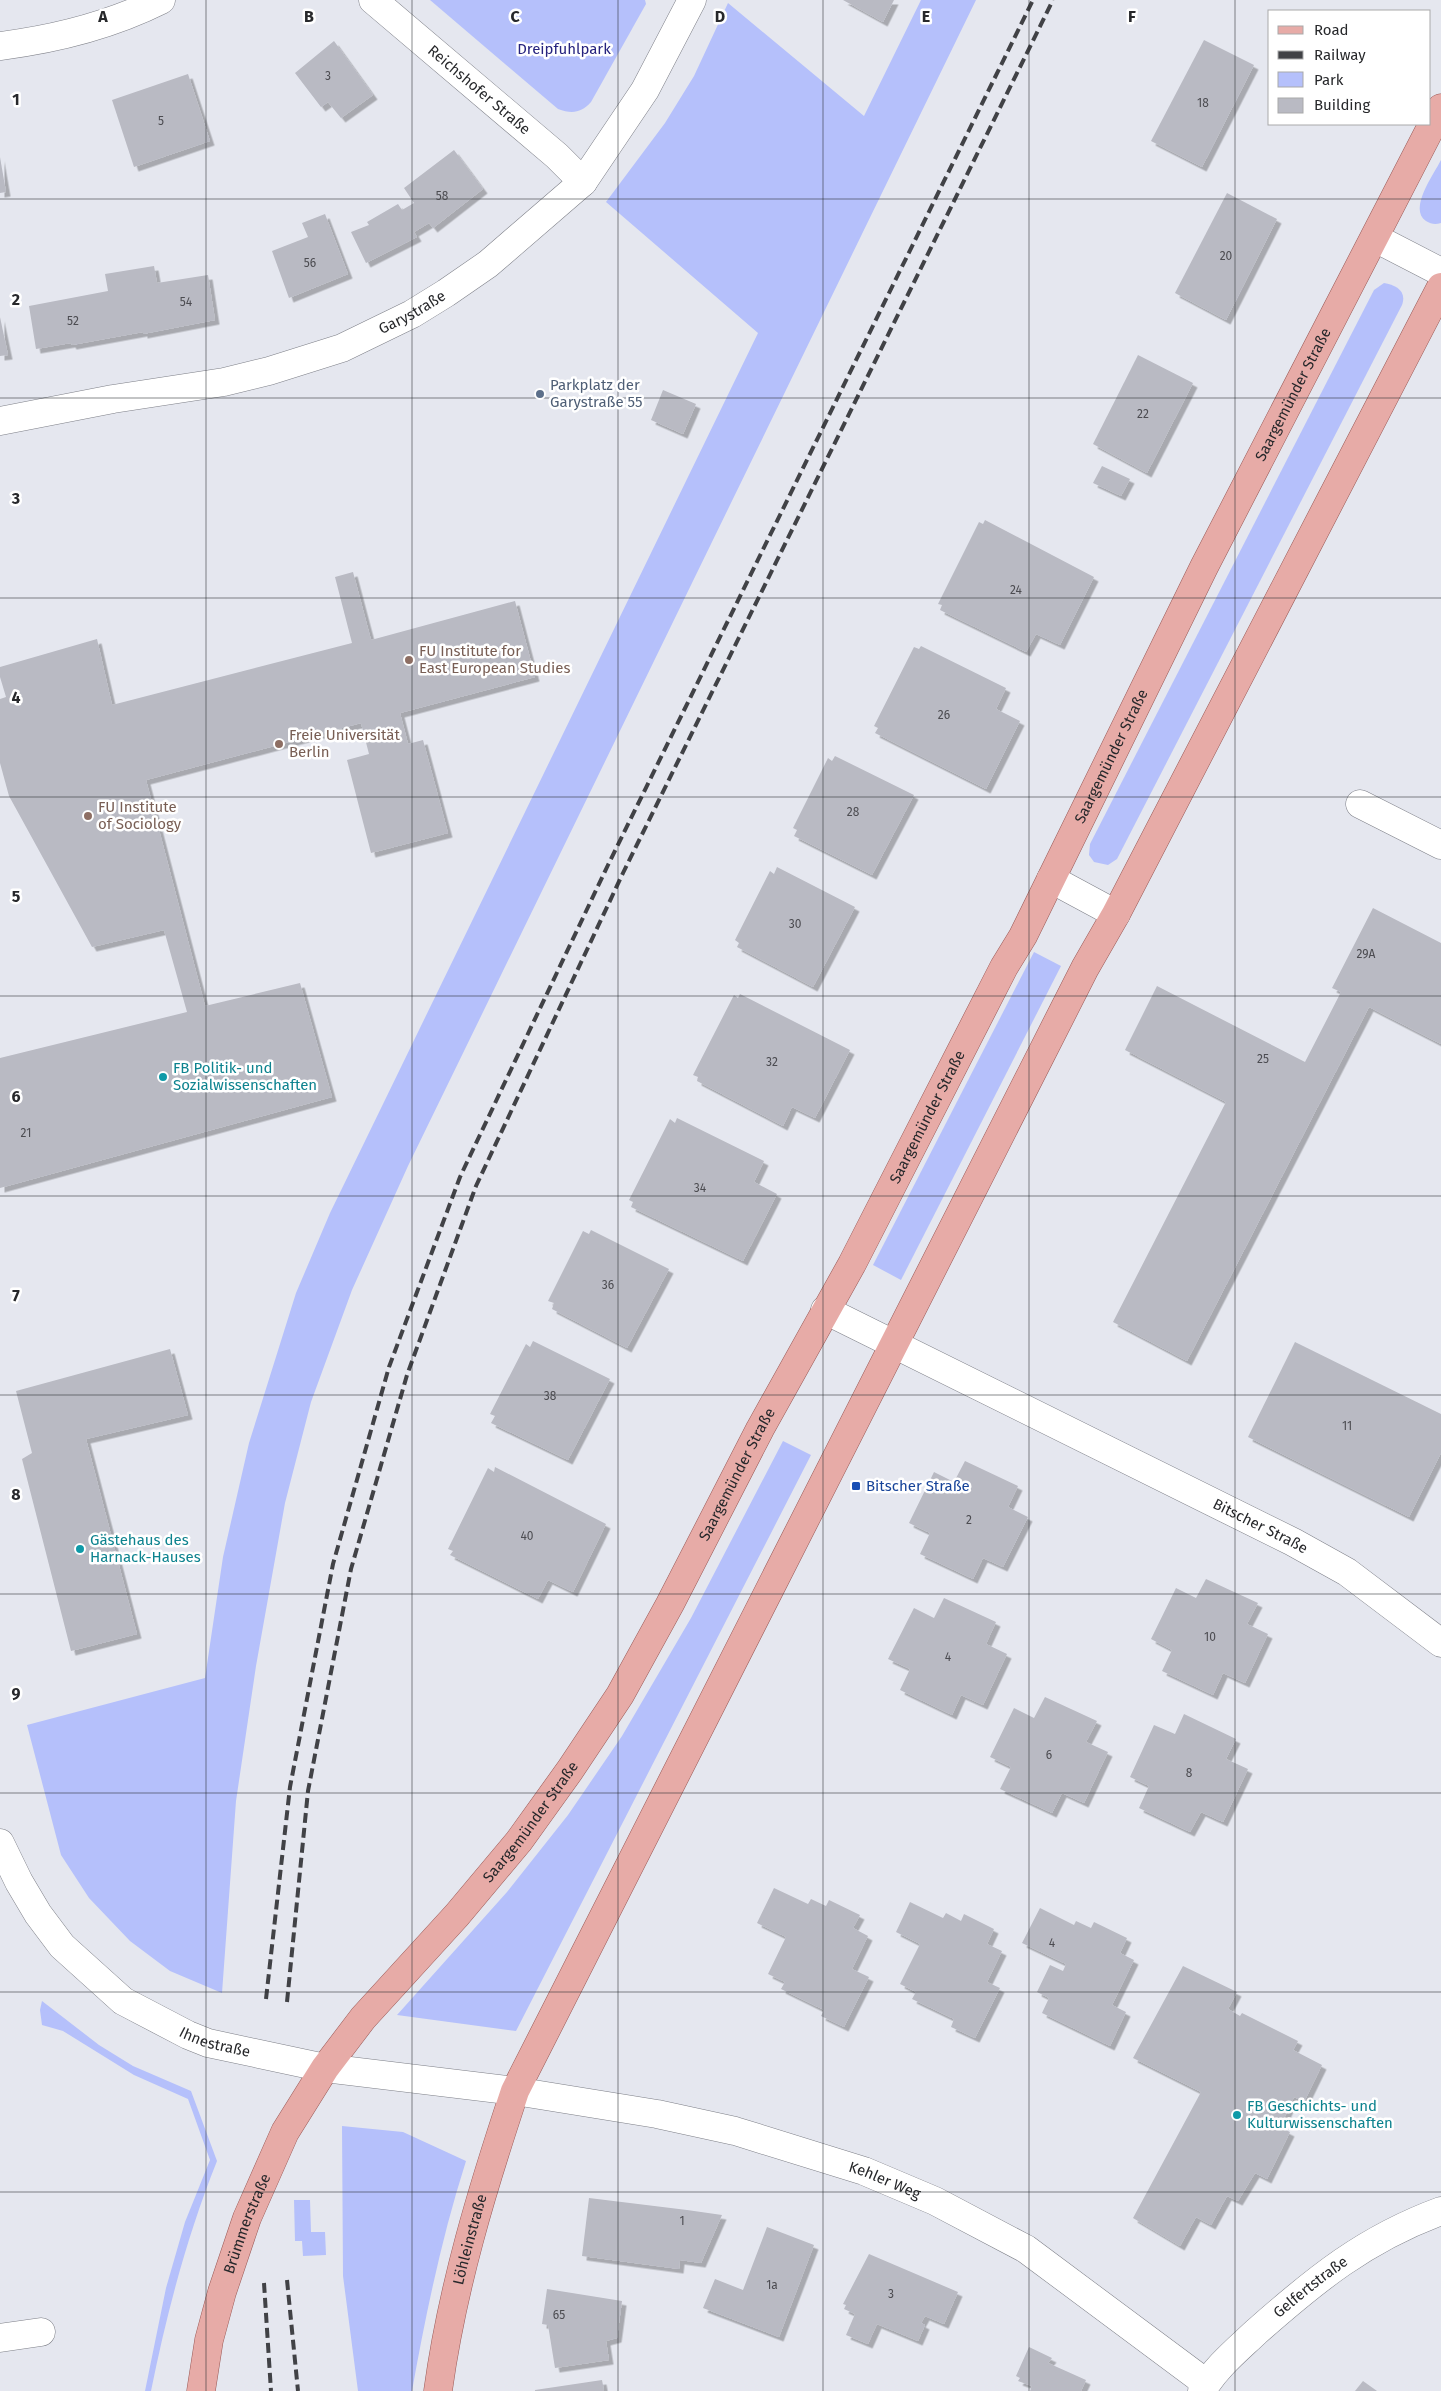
<svg xmlns="http://www.w3.org/2000/svg" width="1441" height="2391" font-family="'Fira Sans',sans-serif">
<style>
.green{fill:#b5c0fb}
.building{fill:#b9bac3;filter:url(#shadow)}
.lines{fill:none;stroke-linecap:round;stroke-linejoin:round}
.minor-casing{stroke:#7d7f87;stroke-width:29}
.major-casing{stroke:#995956;stroke-width:29}
.minor{stroke:#fff;stroke-width:28}
.major{stroke:#e7aba7;stroke-width:28}
.rail{stroke:#414246;stroke-width:4;stroke-dasharray:10 5;stroke-linecap:butt}
.grid{fill:none;stroke:#27282b;stroke-width:1;stroke-opacity:0.55}
.service-dot{fill:#5c6f8a;stroke:#fff;stroke-width:2}
.education-dot{fill:#8d6e63;stroke:#fff;stroke-width:2}
.culture-dot{fill:#0f9aa8;stroke:#fff;stroke-width:2}
.transit-dot{fill:#1a4fb4;stroke:#fff;stroke-width:2}
.labels{text-anchor:middle;stroke-width:5;stroke-linejoin:round;paint-order:stroke}
.number-label{font-size:12px;fill:#4c4c51}
.park-label{font-size:15px;fill:#26237e;stroke:#fff}
.street-label{font-size:15px;fill:#27282b;stroke:#fff}
.service-label{font-size:15px;fill:#4e5e75;stroke:#fff;text-anchor:start}
.education-label{font-size:15px;fill:#785e54;stroke:#fff;text-anchor:start}
.culture-label{font-size:15px;fill:#0d838f;stroke:#fff;text-anchor:start}
.transit-label{font-size:15px;fill:#164399;stroke:#fff;text-anchor:start}
.grid-label{font-size:16px;text-anchor:middle;font-weight:bold;fill:#27282b;stroke:#fff;stroke-width:5;stroke-linejoin:round;paint-order:stroke}
</style>
<defs>
<filter id="shadow"><feDropShadow dx="4.5" dy="4.5" stdDeviation="0" flood-color="#0004"/></filter>
</defs>
<rect width="100%" height="100%" fill="#e5e7ef"/>
<g class="green">
<path d="M430 0H645L646 4 591 102C581 113 572 114 558 109Z"/>
<path d="M921 0H976L408 1166 352 1290 311 1402 285 1503 256 1666 236 1801 222 1993 170 1971 130 1941 89 1898 61 1855 27 1725 205 1678 223 1557 249 1443 296 1293 330 1213 758 333 606 202 665 123 694 76 728 3 864 116Z"/>
<path d="M1441 160V223C1435 225 1431 224 1426 221 1408 209 1434 174 1441 160Z"/>
<path d="M1384 283C1396 285 1407 291 1402 305L1117 859 1108 865 1094 862 1089 855 1090 844 1374 290Z"/>
<path d="M1034 952 1061 966 901 1280 873 1265Z"/>
<path d="M783 1441 811 1455 516 2031 397 2015 507 1892 568 1815 622 1736 691 1618Z"/>
<path d="M42 2001 99 2045 133 2066 191 2091 217 2161C187 2236 167 2312 151 2391H145L166 2288 185 2222 210 2160 188 2099 134 2075 63 2031 42 2025 40 2010Z"/>
<path d="M342 2126 403 2132 466 2161C442 2236 426 2313 412 2391H358L343 2276Z"/>
<path d="M294 2200H310L311 2232H325L326 2255 303 2256 302 2241H295Z"/>
</g>
<g class="building">
<path d="M843 0H894L883 22Z"/>
<path d="M1204 40 1254 65 1202 167 1151 141Z"/>
<path d="M334 41 373 95 341 118 328 102 321 107 295 73Z"/>
<path d="M188 74 210 141 134 167 112 100Z"/>
<path d="M454 150 483 189 433 228 429 223 414 232 417 237 366 263 351 232 369 225 367 222 398 204 402 210 414 203 404 188Z"/>
<path d="M0 157 6 192 0 193Z"/>
<path d="M1227 193 1277 219 1226 320 1175 293Z"/>
<path d="M325 214 348 274 289 298 272 251 308 237 302 223Z"/>
<path d="M154 266 157 283 208 275 215 320 143 334V332L72 345 71 343 36 349 29 306 108 291 105 274Z"/>
<path d="M0 317 8 355 0 356Z"/>
<path d="M1138 355 1193 383 1147 473 1093 444Z"/>
<path d="M663 390 696 404 683 434 651 420Z"/>
<path d="M1102 466 1130 479 1121 496 1093 483Z"/>
<path d="M985 520 1094 577 1060 645 1036 634 1026 652 940 610 942 605 938 604 979 522 983 524Z"/>
<path d="M353 572 371 640 515 601 535 677 400 713 408 744 423 740 448 833 371 853 347 760 369 754 361 723 146 780 205 1006 300 983 332 1097 0 1188V1058L187 1012 164 930 92 947 9 796 0 763V699L6 697 0 677V667L97 639 112 705 352 643 335 577Z"/>
<path d="M921 646 1006 688 996 709 1020 721 986 789 875 733 878 728 874 726 914 647 919 649Z"/>
<path d="M835 756 914 795 872 875 794 836 797 830 793 828 828 758 832 761Z"/>
<path d="M777 867 855 907 813 987 737 947 739 943 735 940 770 871 774 874Z"/>
<path d="M1373 908 1441 943V1044L1369 1007 1187 1361 1113 1322 1226 1102 1125 1050 1157 986 1305 1062 1341 992 1332 988Z"/>
<path d="M740 994 850 1050 815 1118 792 1107 783 1126 697 1081 698 1077 693 1075 734 995 738 998Z"/>
<path d="M677 1118 764 1161 754 1182 777 1194 743 1261 631 1207 633 1202 629 1200 670 1119 675 1123Z"/>
<path d="M591 1230 669 1269 627 1348 552 1309 554 1303 548 1301 583 1231 589 1234Z"/>
<path d="M533 1341 610 1379 568 1460 491 1423 495 1416 490 1414 526 1344 530 1347Z"/>
<path d="M1295 1342 1441 1414V1453L1409 1517 1248 1437Z"/>
<path d="M170 1349 188 1415 86 1439 137 1634 71 1651 23 1463 22 1459 32 1453 16 1391Z"/>
<path d="M965 1461 1018 1486 1008 1507 1028 1517 1003 1567 983 1558 973 1579 920 1554 930 1533 909 1523 934 1472 954 1482Z"/>
<path d="M495 1467 606 1524 573 1592 548 1580 538 1599 450 1555 453 1551 448 1549 488 1468 494 1472Z"/>
<path d="M1206 1579 1258 1603 1247 1624 1268 1634 1245 1683 1223 1673 1213 1695 1162 1671 1172 1650 1151 1639 1176 1588 1196 1598Z"/>
<path d="M944 1598 996 1622 986 1644 1007 1654 983 1705 961 1695 952 1715 900 1690 910 1669 888 1659 914 1608 934 1618Z"/>
<path d="M1045 1697 1097 1721 1086 1742 1108 1752 1084 1803 1062 1793 1052 1813 1000 1789 1011 1767 990 1757 1014 1708 1034 1718Z"/>
<path d="M1184 1714 1236 1739 1226 1759 1248 1769 1223 1822 1201 1812 1190 1832 1139 1808 1149 1786 1130 1777 1154 1725 1175 1734Z"/>
<path d="M774 1888 808 1904 811 1899 826 1906 829 1900 860 1915 853 1928 868 1936 852 1969 869 1977 844 2027 821 2016 824 2010 781 1989 785 1982 768 1974 786 1937 757 1923Z"/>
<path d="M910 1902 943 1918 946 1913 961 1921 964 1914 994 1929 987 1944 1002 1951 987 1982 1000 1988 975 2038 951 2027 954 2019 912 1999 916 1992 900 1984 920 1944 896 1932Z"/>
<path d="M1040 1908 1074 1925 1076 1921 1091 1928 1094 1922 1127 1938 1120 1953 1134 1960 1112 2005 1126 2012 1110 2046 1042 2013 1049 1998 1037 1992 1050 1965 1063 1971 1066 1964 1022 1943Z"/>
<path d="M1183 1966 1237 1992 1228 2009 1240 2016 1242 2013 1298 2041 1293 2050 1322 2065 1304 2102 1294 2097 1280 2127 1290 2132 1267 2179 1255 2173 1238 2201 1227 2196 1211 2225 1196 2217 1180 2246 1133 2218 1201 2092 1133 2058Z"/>
<path d="M589 2198 687 2210 722 2215 701 2263 680 2260 679 2269 582 2256Z"/>
<path d="M767 2227 814 2245 779 2337 703 2308 715 2279 743 2290Z"/>
<path d="M869 2254 958 2292 944 2324 925 2316 921 2323 925 2325 918 2341 877 2324 868 2344 846 2335 855 2314 844 2309 846 2305 843 2304Z"/>
<path d="M547 2289 622 2301 617 2338 606 2341 609 2360 555 2368 548 2325 542 2324Z"/>
<path d="M1029 2347 1052 2358 1048 2363 1086 2380 1081 2391H1030L1032 2386 1018 2381 1020 2378 1016 2376Z"/>
<path d="M602 2380 604 2391H535V2390Z"/>
<path d="M1363 2381 1377 2391H1355Z"/>
</g>
<g class="lines">
<g class="minor-casing">
<g id="minor">
<path id="s1" d="M373 0 557 156 583 182"/>
<path d="M0 46C55 39 111 25 161 0"/>
<path d="M1375 238 1441 272"/>
<path id="s2" d="M0 421 113 399 224 382 269 371 342 348 412 314 446 293 488 264 583 182 645 90 692 0"/>
<path d="M1360 804 1441 845"/>
<path d="M1051 879 1116 914"/>
<path id="s3" d="M825 1310 1293 1542 1347 1572 1441 1643"/>
<path id="s4" d="M0 1843 19 1882 38 1914 62 1946 123 2001 188 2035 208 2043 325 2068 515 2091 657 2114 735 2131 864 2171 935 2201 1026 2249 1206 2383"/>
<path d="M0 2338 41 2332"/>
<path id="s5" d="M1202 2391C1215 2368 1237 2350 1256 2332 1316 2279 1365 2239 1441 2211"/>
</g>
</g>
<g class="major-casing">
<g id="major">
<path id="s6" d="M201 2391 209 2340 222 2292 247 2218 285 2132 325 2068 363 2018 457 1915 519 1841 570 1770 620 1695 670 1604 760 1429 852 1264 1004 967 1023 936 1204 567 1441 108"/>
<path id="s7" d="M438 2391C452 2288 482 2190 515 2091L1085 968 1116 914 1441 287"/>
</g>
</g>
<use href="#minor" class="minor"/>
<use href="#major" class="major"/>
<g class="rail">
<path d="M266 1999 290 1787 333 1564 389 1367 460 1177 608 865 1033 0"/>
<path d="M287 2002 308 1791 351 1569 407 1375 476 1186 623 873 1053 0"/>
<path d="M287 2280 298 2391"/>
<path d="M264 2283 271 2391"/>
</g>
</g>
<path class="grid" d="M206 0V2391M412 0V2391M618 0V2391M823 0V2391M1029 0V2391M1235 0V2391M0 199H1441M0 398H1441M0 598H1441M0 797H1441M0 996H1441M0 1196H1441M0 1395H1441M0 1594H1441M0 1793H1441M0 1992H1441M0 2192H1441"/>
<circle class="service-dot" cx="540" cy="394" r="5"/>
<g class="education-dot">
<circle cx="409" cy="660" r="5"/>
<circle cx="279" cy="744" r="5"/>
<circle cx="88" cy="816" r="5"/>
</g>
<g class="culture-dot">
<circle cx="163" cy="1077" r="5"/>
<circle cx="80" cy="1549" r="5"/>
<circle cx="1237" cy="2115" r="5"/>
</g>
<rect class="transit-dot" x="851" y="1481" width="10" height="10" rx="2.5"/>
<g class="labels">
<g class="number-label">
<text x="328" y="80">3</text>
<text x="1203" y="107">18</text>
<text x="161" y="125">5</text>
<text x="442" y="200">58</text>
<text x="1226" y="260">20</text>
<text x="310" y="267">56</text>
<text x="186" y="306">54</text>
<text x="73" y="325">52</text>
<text x="1143" y="418">22</text>
<text x="1016" y="594">24</text>
<text x="944" y="719">26</text>
<text x="853" y="816">28</text>
<text x="795" y="928">30</text>
<text x="1366" y="958">29A</text>
<text x="1263" y="1063">25</text>
<text x="772" y="1066">32</text>
<text x="26" y="1137">21</text>
<text x="700" y="1192">34</text>
<text x="608" y="1289">36</text>
<text x="550" y="1400">38</text>
<text x="1347" y="1430">11</text>
<text x="969" y="1524">2</text>
<text x="527" y="1540">40</text>
<text x="1210" y="1641">10</text>
<text x="948" y="1661">4</text>
<text x="1049" y="1759">6</text>
<text x="1189" y="1777">8</text>
<text x="1052" y="1947">4</text>
<text x="682" y="2225">1</text>
<text x="772" y="2289">1a</text>
<text x="891" y="2298">3</text>
<text x="559" y="2319">65</text>
</g>
<g class="park-label">
<text x="564" y="54">Dreipfuhlpark</text>
</g>
<g class="street-label">
<text dy="5" stroke="none"><textPath href="#s1" startOffset="139">Reichshofer Straße</textPath></text>
<text dy="5" stroke="none"><textPath href="#s2" startOffset="429">Garystraße</textPath></text>
<text dy="5" stroke="none"><textPath href="#s6" startOffset="2290">Saargemünder Straße</textPath></text>
<text dy="5" stroke="none"><textPath href="#s6" startOffset="1885">Saargemünder Straße</textPath></text>
<text dy="5" stroke="none"><textPath href="#s6" startOffset="1480">Saargemünder Straße</textPath></text>
<text dy="5" stroke="none"><textPath href="#s6" startOffset="1075">Saargemünder Straße</textPath></text>
<text dy="5" stroke="none"><textPath href="#s3" startOffset="486">Bitscher Straße</textPath></text>
<text dy="5" stroke="none"><textPath href="#s6" startOffset="670">Saargemünder Straße</textPath></text>
<text dy="5" stroke="none"><textPath href="#s4" startOffset="304">Ihnestraße</textPath></text>
<text dy="5" stroke="none"><textPath href="#s4" startOffset="990">Kehler Weg</textPath></text>
<text dy="5" stroke="none"><textPath href="#s6" startOffset="174">Brümmerstraße</textPath></text>
<text dy="5" stroke="none"><textPath href="#s7" startOffset="155">Löhleinstraße</textPath></text>
<text dy="5" stroke="none"><textPath href="#s5" startOffset="151">Gelfertstraße</textPath></text>
</g>
<g class="service-label">
<text x="550" y="390">Parkplatz der<tspan x="550" dy="17">Garystraße 55</tspan></text>
</g>
<g class="education-label">
<text x="419" y="656">FU Institute for<tspan x="419" dy="17">East European Studies</tspan></text>
<text x="289" y="740">Freie Universität<tspan x="289" dy="17">Berlin</tspan></text>
<text x="98" y="812">FU Institute<tspan x="98" dy="17">of Sociology</tspan></text>
</g>
<g class="culture-label">
<text x="173" y="1073">FB Politik- und<tspan x="173" dy="17">Sozialwissenschaften</tspan></text>
<text x="90" y="1545">Gästehaus des<tspan x="90" dy="17">Harnack-Hauses</tspan></text>
<text x="1247" y="2111">FB Geschichts- und<tspan x="1247" dy="17">Kulturwissenschaften</tspan></text>
</g>
<g class="transit-label">
<text x="866" y="1491">Bitscher Straße</text>
</g>
</g>
<g class="grid-label">
<text x="103" y="22">A</text>
<text x="309" y="22">B</text>
<text x="515" y="22">C</text>
<text x="720" y="22">D</text>
<text x="926" y="22">E</text>
<text x="1132" y="22">F</text>
<text x="16" y="105">1</text>
<text x="16" y="305">2</text>
<text x="16" y="504">3</text>
<text x="16" y="703">4</text>
<text x="16" y="902">5</text>
<text x="16" y="1102">6</text>
<text x="16" y="1301">7</text>
<text x="16" y="1500">8</text>
<text x="16" y="1699">9</text>
</g>
<rect x="1268" y="10" width="162" height="115" fill="#ffffff" stroke="#a9a9aa"/>
<rect x="1278" y="26" width="25" height="8" fill="#e7aba7" stroke="#a9a9aa"/>
<text x="1314" y="35" font-size="15" fill="#27282b">Road</text>
<rect x="1278" y="51" width="25" height="8" fill="#414246" stroke="#a9a9aa"/>
<text x="1314" y="60" font-size="15" fill="#27282b">Railway</text>
<rect x="1278" y="72" width="25" height="15" fill="#b5c0fb" stroke="#a9a9aa"/>
<text x="1314" y="85" font-size="15" fill="#27282b">Park</text>
<rect x="1278" y="98" width="25" height="15" fill="#b9bac3" stroke="#a9a9aa"/>
<text x="1314" y="110" font-size="15" fill="#27282b">Building</text>
</svg>
